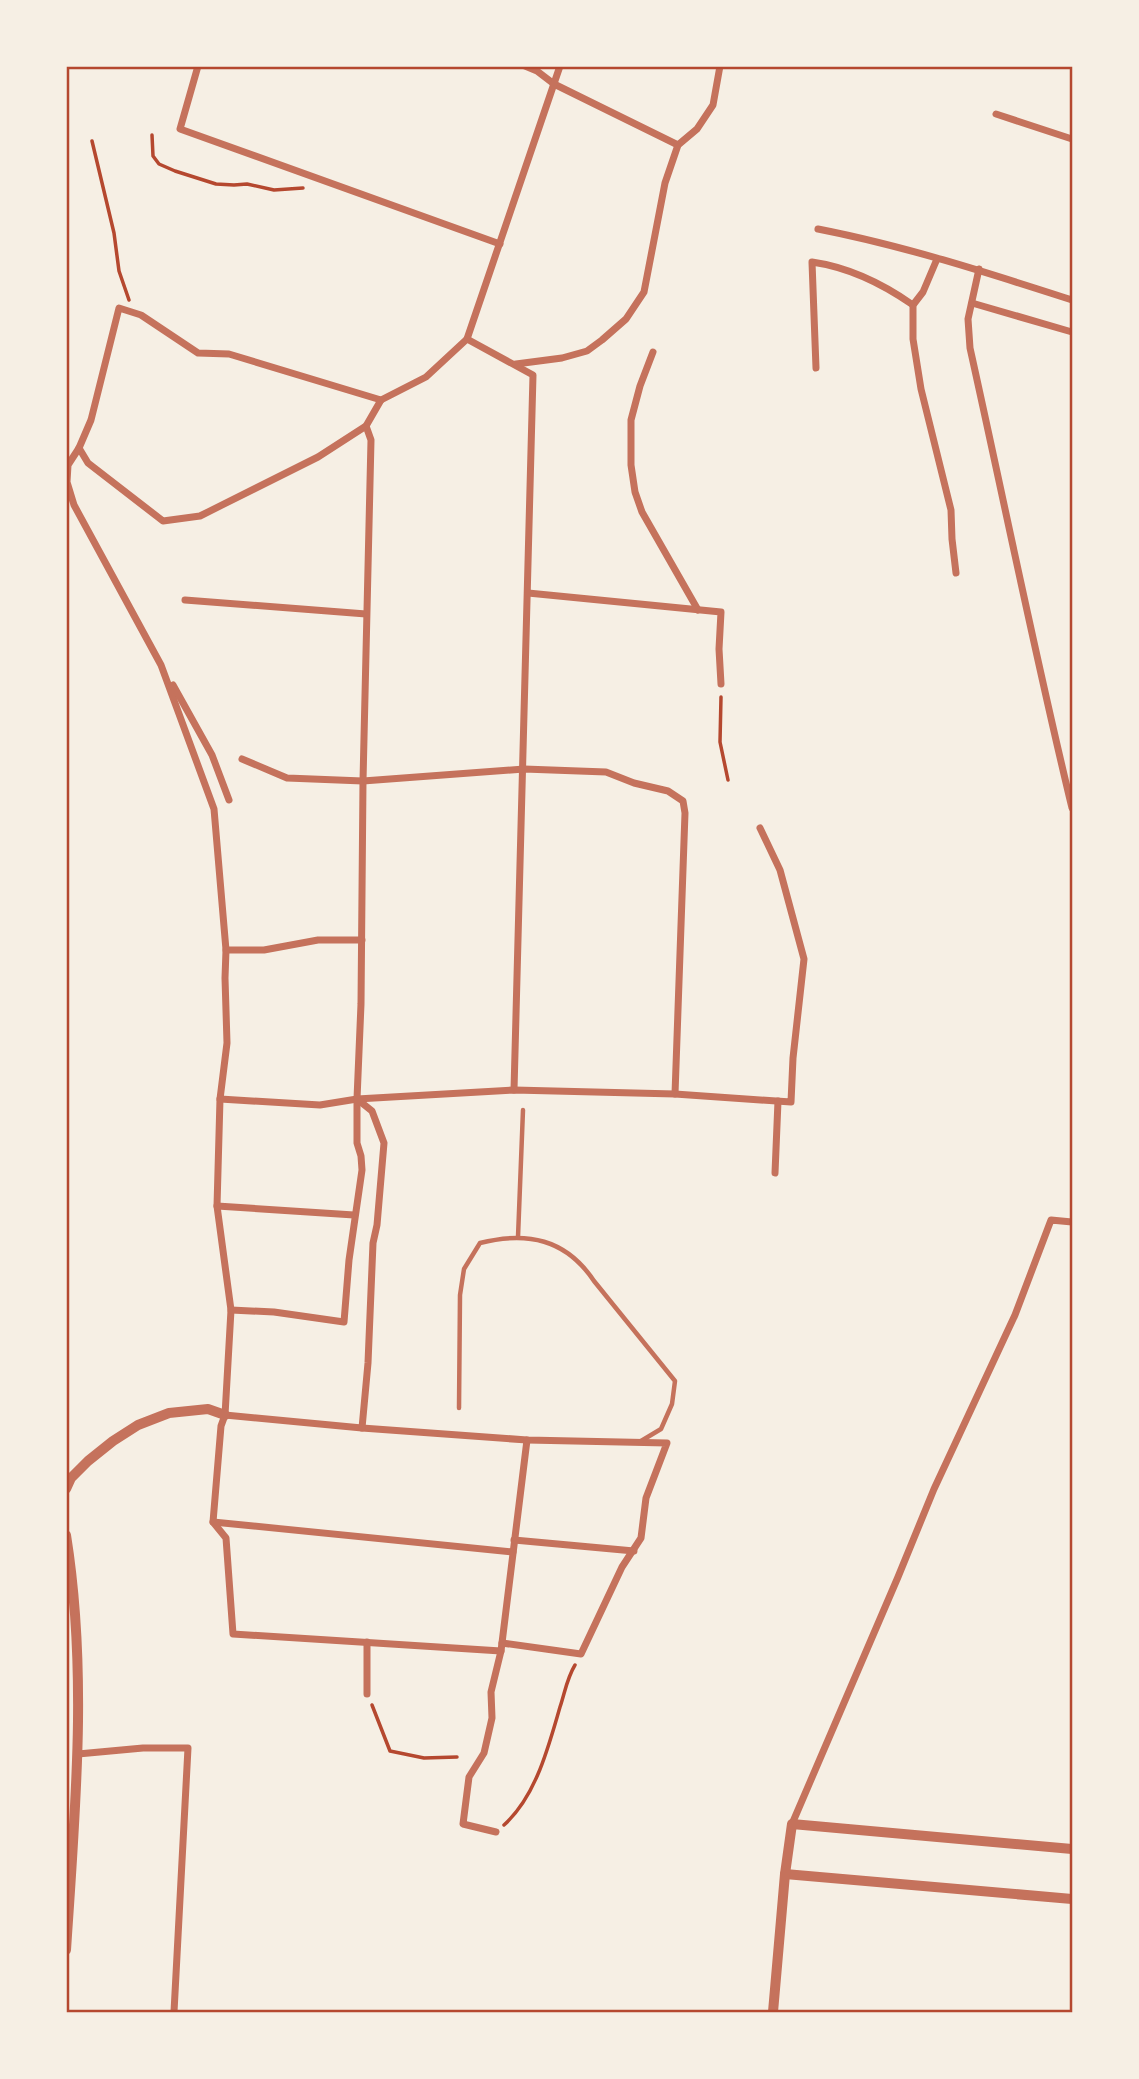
<svg xmlns="http://www.w3.org/2000/svg" width="1139" height="2079" font-family="Georgia,serif">
<style>
.lines{fill:none;stroke-linecap:round;stroke-linejoin:round}
.path{stroke:#b5482f;stroke-width:3.5}
.service{stroke:#c5725c;stroke-width:4.5}
.minor{stroke:#c5725c;stroke-width:7}
.tertiary{stroke:#c5725c;stroke-width:10}
.neatline{fill:none;stroke:#b5482f;stroke-width:2.5}
</style>
<rect width="100%" height="100%" fill="#f6efe4"/>
<g class="lines">
<g class="path">
<path d="M152 135 153 156 159 164 175 171 216 184 234 185 247 184 274 190 303 188"/>
<path d="M92 141 114 233 119 271 129 300"/>
<path d="M721 697 720 742 728 780"/>
<path d="M372 1705 390 1751 424 1758 457 1757"/>
<path d="M504 1825C536 1796 548 1748 560 1707 565 1692 567 1678 575 1665"/>
</g>
<g class="service">
<path d="M518 1237 523 1110"/>
<path d="M459 1408 460 1295 464 1269 480 1243C527 1231 566 1239 594 1281L675 1381 672 1404 661 1429 641 1441"/>
</g>
<g class="minor">
<path d="M198 66 180 129 500 244"/>
<path d="M525 66 537 71 554 84 678 145"/>
<path d="M996 114 1072 139"/>
<path d="M818 229C905 246 988 273 1072 300"/>
<path d="M937 259 923 292 913 305V339L921 389 951 510 952 539 956 573"/>
<path d="M979 269 968 319 970 348C1004 501 1035 655 1072 808"/>
<path d="M972 303 1072 332"/>
<path d="M467 339 533 375 514 1090"/>
<path d="M653 352 640 386 631 420V465L635 492 642 512 698 610"/>
<path d="M516 364 562 358 587 351 602 340 626 319 644 292 665 183 678 145 697 129 713 105 720 66"/>
<path d="M816 368 812 262C847 267 883 284 913 305"/>
<path d="M381 400 229 354 198 353 141 315 119 308 91 420 79 448 68 465 67 482 74 505 161 665 214 809 226 950 225 978 227 1043 220 1099 217 1206 231 1310 225 1415 221 1426 213 1522 226 1538 233 1634 501 1651"/>
<path d="M79 448 88 463 163 521 200 516 318 457 366 426 381 400 426 377 467 339 560 66"/>
<path d="M528 593 721 612 719 649 721 684"/>
<path d="M185 600 366 614"/>
<path d="M173 685 212 755 229 800"/>
<path d="M242 759 287 778 363 781 524 769 606 772 634 783 668 791 683 801 685 813 675 1094"/>
<path d="M226 950H264L318 940H362"/>
<path d="M220 1099 320 1105 357 1099 514 1090 675 1094 791 1102 793 1058 804 959 780 870 760 828"/>
<path d="M775 1173 778 1101"/>
<path d="M217 1206 354 1215"/>
<path d="M231 1310 274 1312 344 1322 349 1260 362 1170 361 1156 357 1143V1099"/>
<path d="M225 1415 362 1428 527 1440 667 1443 646 1498 641 1538 622 1567 581 1654 502 1643"/>
<path d="M362 1428 368 1363 373 1243 377 1225 384 1143 372 1111 357 1099 361 1004 363 781 371 440 366 426"/>
<path d="M213 1522 513 1552"/>
<path d="M514 1540 634 1551"/>
<path d="M367 1694V1642"/>
<path d="M78 1754 143 1748H188L174 2012"/>
<path d="M792 1824 898 1577 934 1489 1015 1315 1051 1220 1072 1222"/>
<path d="M496 1832 463 1824 469 1777 484 1753 492 1718 491 1692 501 1651 527 1440"/>
</g>
<g class="tertiary">
<path d="M66 1489 71 1478 88 1461 113 1441 138 1425 169 1413 208 1409 225 1415"/>
<path d="M66 1535C88 1673 75 1812 66 1950"/>
<path d="M785 1874 1072 1899"/>
<path d="M773 2012 785 1874 792 1824 1072 1849"/>
</g>
</g>
<rect width="1139" height="2079" fill="none" stroke="#f6efe4" stroke-width="136"/>
<rect x="68" y="68" width="1003" height="1943" class="neatline"/>
</svg>
